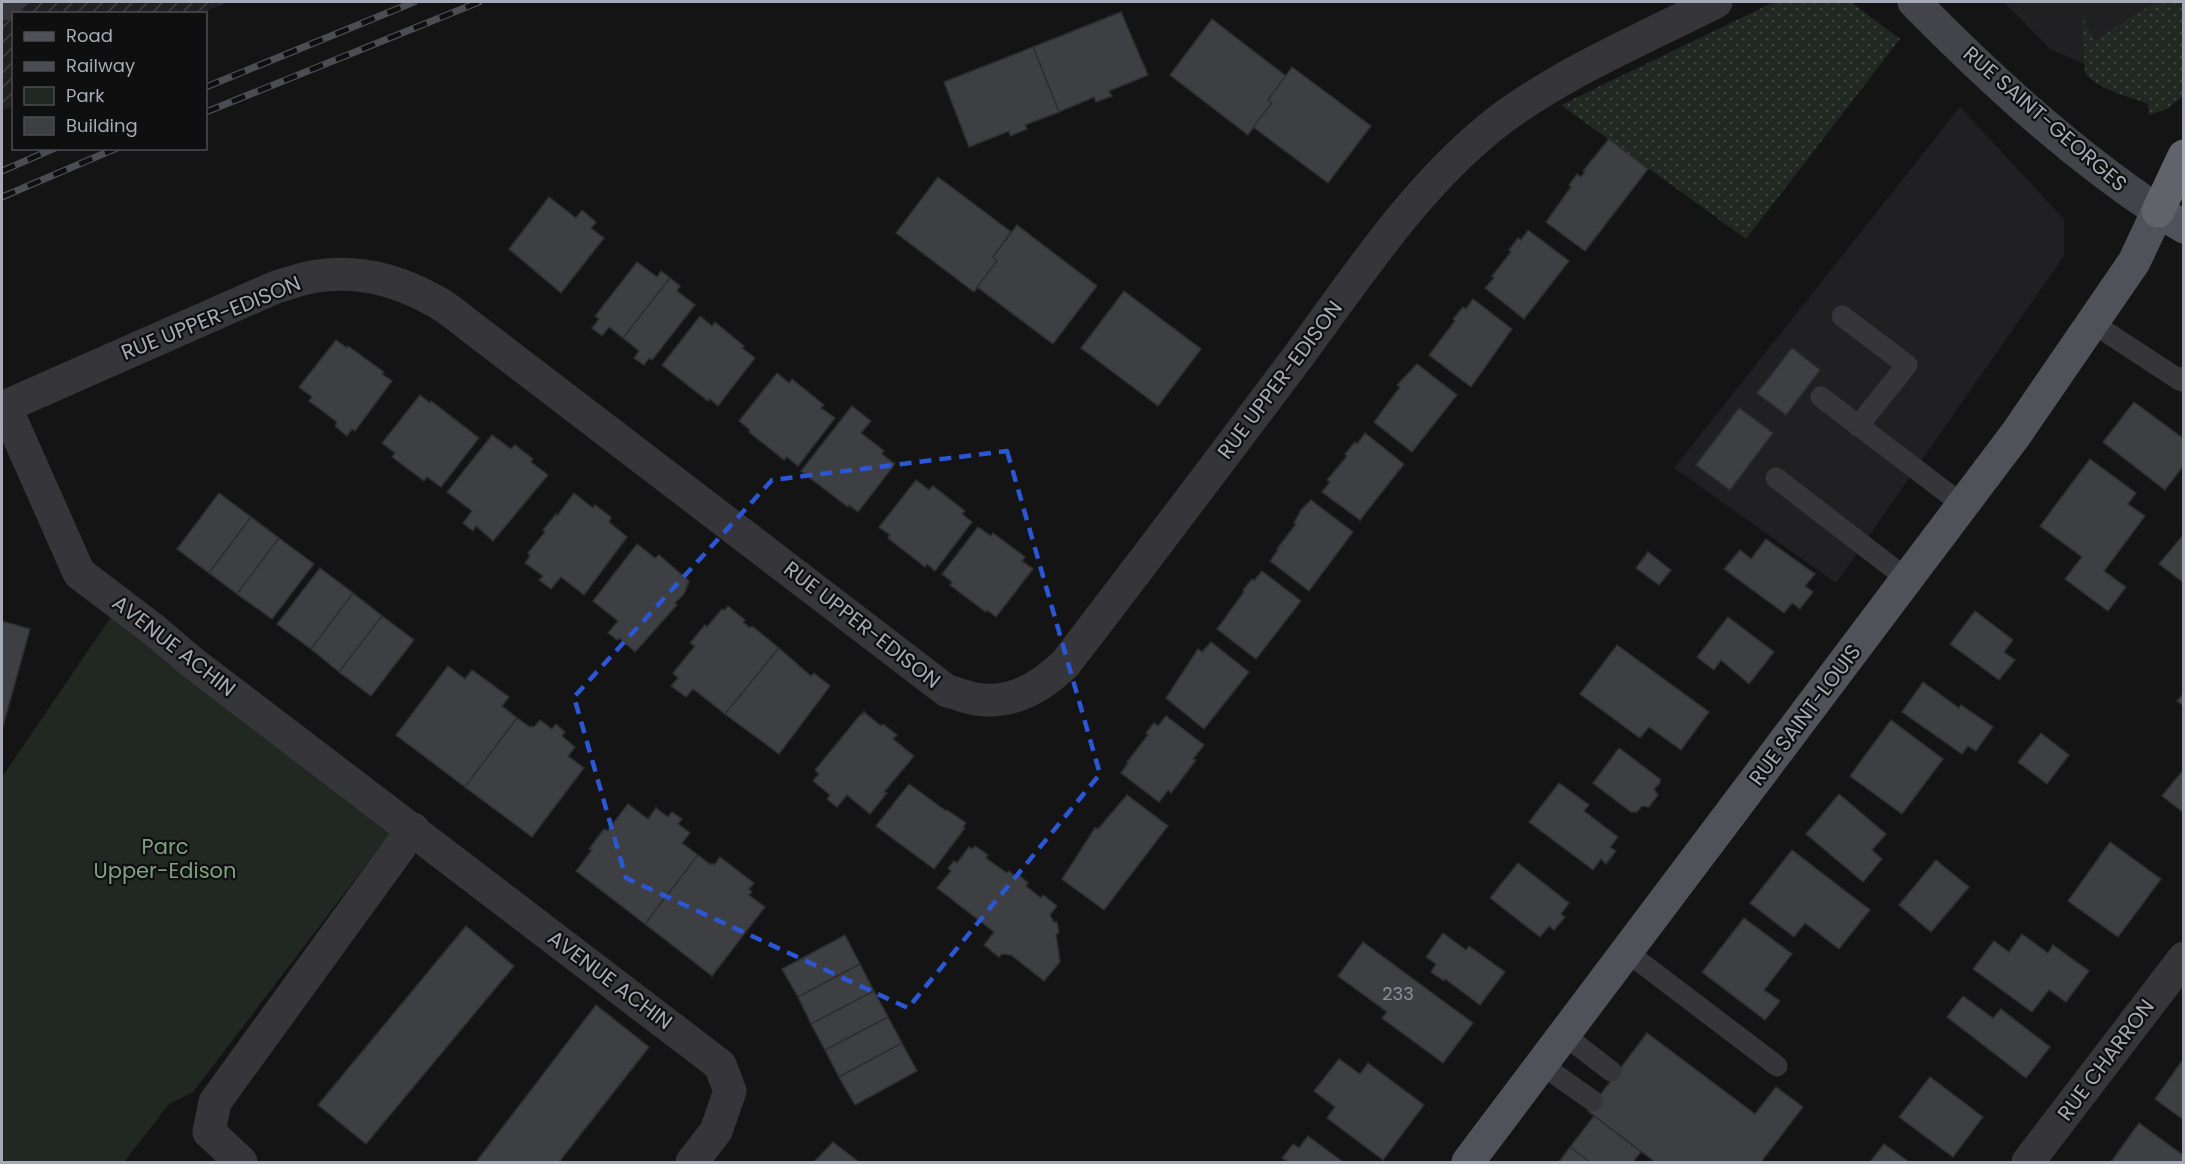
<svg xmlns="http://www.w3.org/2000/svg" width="2185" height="1164" font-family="Poppins,sans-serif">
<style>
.built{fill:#202022}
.industrial{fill:url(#industrial-furrows)}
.grass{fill:url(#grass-dots)}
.park{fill:#202821}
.building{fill:#3e3f42;stroke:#2e2e31;stroke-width:1.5}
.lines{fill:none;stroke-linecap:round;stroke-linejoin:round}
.lane{stroke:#35353a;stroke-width:21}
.street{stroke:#35353a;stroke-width:33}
.secondary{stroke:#43444a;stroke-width:33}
.primary{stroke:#515259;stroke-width:33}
.highway{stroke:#61636b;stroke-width:33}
.rail-casing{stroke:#4c4d53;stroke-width:7}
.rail{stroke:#0f0f10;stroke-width:4.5;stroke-dasharray:14;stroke-linecap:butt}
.marked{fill:none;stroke:#2b57d5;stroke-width:4.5;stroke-dasharray:12 8;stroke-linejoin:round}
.labels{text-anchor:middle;stroke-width:4.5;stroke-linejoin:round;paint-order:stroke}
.number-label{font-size:18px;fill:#8c8f99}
.street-label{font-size:21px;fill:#a6aab6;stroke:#0f0f10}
.park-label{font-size:21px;fill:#7da080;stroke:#0f0f10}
</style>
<defs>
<pattern id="industrial-furrows" width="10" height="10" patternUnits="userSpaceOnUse" patternTransform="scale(1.5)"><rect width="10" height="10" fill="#202022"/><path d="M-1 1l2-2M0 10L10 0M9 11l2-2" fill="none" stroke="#3d3e40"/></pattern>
<pattern id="grass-dots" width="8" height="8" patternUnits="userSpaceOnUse" patternTransform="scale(1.5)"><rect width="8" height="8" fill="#202821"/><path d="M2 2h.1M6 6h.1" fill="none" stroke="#3d443f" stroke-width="1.8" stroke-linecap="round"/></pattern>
</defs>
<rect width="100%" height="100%" fill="#141415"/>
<g class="built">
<path d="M2004 2H2183L2165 100 2050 49Z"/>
<path d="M1960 107 2064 219V256L1836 583 1674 468Z"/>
</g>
<path class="industrial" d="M2 2H227L202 13 14 14 13 106 2 111Z"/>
<g class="grass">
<path d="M1774 2H1851L1900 39 1746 239 1561 105Z"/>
<path d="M2156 2H2183V96L2167 109 2149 115 2148 104C2129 96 2098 90 2085 73L2081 14 2095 40Z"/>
</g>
<path class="park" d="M117 608 395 827 193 1092 169 1104 124 1162H2V777Z"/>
<g class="building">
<path d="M1121 12 1148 75 1109 91 1112 96 1096 102 1094 97 1059 112 1033 47Z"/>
<path d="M1212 19 1286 76 1268 100 1272 103 1248 135 1170 75Z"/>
<path d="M1033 47 1059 112 1025 125 1027 129 1010 136 1009 131 969 147 944 82Z"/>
<path d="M1292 67 1371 126 1328 183 1253 127 1272 103 1268 100Z"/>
<path d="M1609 139 1648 169 1585 251 1546 222 1571 187 1569 185 1577 174 1581 177 1585 172 1583 171Z"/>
<path d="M938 177 1011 232 993 257 997 261 974 292 896 233Z"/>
<path d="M549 197 576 218 582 210 596 222 591 228 604 238 561 293 509 249Z"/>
<path d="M1017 225 1097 286 1053 344 977 287 997 261 993 257Z"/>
<path d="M1528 230 1569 261 1524 319 1485 288 1494 278 1492 276 1511 252 1509 250 1518 238 1521 240Z"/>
<path d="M637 262 657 277 661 271 670 278 623 338 609 327 602 336 592 328 599 319 595 316Z"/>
<path d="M670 278 680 286 677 291 695 305 652 360 649 358 644 365 634 358 639 351 623 338Z"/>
<path d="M1124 291 1201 349 1158 406 1081 348Z"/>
<path d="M1473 299 1512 329 1471 387 1429 355 1455 321 1453 319 1463 307 1466 309Z"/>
<path d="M700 316 712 326 715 322 744 346 742 348 755 358 718 406 710 399 708 401 662 365Z"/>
<path d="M336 340 347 348 348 346 384 372 382 374 392 381 355 431 352 429 347 436 335 426 337 422 309 401 312 397 299 387Z"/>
<path d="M1792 348 1820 370 1786 415 1757 393Z"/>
<path d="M1417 364 1457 395 1412 452 1374 422 1400 387 1397 385Z"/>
<path d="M777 373 789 383 792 379 824 405 821 408 835 418 798 466 787 457 784 460 749 432 750 430 739 421Z"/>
<path d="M420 395 430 403 431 401 479 438 441 487 427 477 424 481 392 457 395 453 382 443Z"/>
<path d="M2134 402 2184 439V465L2165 490 2103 442Z"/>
<path d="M852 406 871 421 861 433 884 451 882 454 895 464 858 512 849 505 848 507 801 471Z"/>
<path d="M1739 408 1773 433 1730 490 1696 465Z"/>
<path d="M1365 433 1404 464 1360 520 1322 492 1330 482 1327 480 1347 456 1345 454 1355 442 1357 444Z"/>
<path d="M492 435 511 449 515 445 533 459 531 462 548 475 493 541 476 526 473 531 463 523 472 511 447 492Z"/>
<path d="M2090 459 2136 493 2128 504 2145 516 2104 571 2126 587 2108 611 2065 579 2082 557 2040 526Z"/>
<path d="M916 480 929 490 933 486 965 511 962 514 972 522 935 571 927 564 925 567 888 538 890 535 879 527Z"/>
<path d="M219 493 251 517 209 573 177 549Z"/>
<path d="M574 493 593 508 595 505 611 517 609 522 627 537 584 595 561 577 551 589 539 580 543 576 525 563 530 556 528 553 545 532 543 530 556 514 557 516Z"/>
<path d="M1311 500 1353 532 1309 591 1270 561 1278 550 1277 549 1296 524 1294 523 1301 510Z"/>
<path d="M251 517 279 538 237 594 209 573Z"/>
<path d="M978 527 991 536 993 533 1025 557 1022 561 1033 569 996 617 987 610 986 612 950 585 952 582 942 574Z"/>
<path d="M2184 534V583L2159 564Z"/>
<path d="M279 538 314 564 272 619 237 594Z"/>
<path d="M1766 539 1815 574 1805 586 1813 592 1800 609 1792 603 1784 613 1724 569 1740 550 1751 559Z"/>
<path d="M637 544 655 558 659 555 689 581 684 594 675 603 677 605 635 652 619 638 617 640 608 633 618 621 593 601Z"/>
<path d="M1648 552 1671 570 1659 585 1636 568Z"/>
<path d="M320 568 353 593 311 649 277 624Z"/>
<path d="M1262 571 1301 601 1256 659 1217 629 1244 592 1243 590 1252 579 1254 581Z"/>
<path d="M353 593 382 616 339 672 311 649Z"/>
<path d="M728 606 745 620 743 622 750 628 752 626 779 648 725 714 693 689 686 697 671 686 678 678 673 673 695 646 690 643 705 625 707 627 722 609 725 610Z"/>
<path d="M1975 611 2013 640 2004 652 2015 660 1999 680 1950 644Z"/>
<path d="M382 616 414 640 371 696 339 672Z"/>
<path d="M1728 617 1774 652 1749 684 1721 660 1714 670 1697 657Z"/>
<path d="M2 621 30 629 2 730Z"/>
<path d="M1211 642 1249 672 1204 729 1166 698 1198 649 1202 652Z"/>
<path d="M1617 645 1709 712 1681 750 1649 727 1640 738 1580 694Z"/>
<path d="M779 648 811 676 814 673 830 686 779 754 725 714Z"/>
<path d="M448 666 465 679 472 670 509 697 502 706 517 718 465 787 396 735Z"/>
<path d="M1923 682 1959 708 1961 705 1993 727 1976 751 1968 746 1962 754 1902 712Z"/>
<path d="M2184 693V706L2177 701Z"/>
<path d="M864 712 881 726 883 724 897 735 893 739 914 756 884 792 887 793 870 814 847 795 837 807 827 799 830 795 813 781 819 774 815 770 861 714 862 715Z"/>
<path d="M1166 716 1204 745 1193 759 1196 760 1171 793 1168 790 1159 802 1121 773 1128 763 1127 762 1148 735 1146 733 1154 723 1158 726Z"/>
<path d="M517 718 530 727 532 726 534 727 540 720 552 729 556 724 565 732 562 736 575 747 568 756 584 768 532 837 465 787Z"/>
<path d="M1891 720 1943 759 1902 814 1850 776Z"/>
<path d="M2041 733 2069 755 2047 784 2018 762Z"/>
<path d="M1619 748 1660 779V783L1654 789 1658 795 1649 807 1642 806 1637 812H1631L1593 783Z"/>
<path d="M2184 769V813L2162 796Z"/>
<path d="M1559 783 1589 805 1584 811 1618 837 1610 847 1616 851 1606 864 1601 859 1593 870 1529 822Z"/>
<path d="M909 784 946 811 947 810 966 823 963 827 965 828 934 869 876 826Z"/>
<path d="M1839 794 1886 834 1872 850 1882 859 1863 882 1806 834Z"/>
<path d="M1127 795 1168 826 1104 910 1062 879 1095 828 1098 829Z"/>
<path d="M628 804 648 819 656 808 668 817 672 812 682 819 678 824 690 833 682 843 698 855 645 924 576 871 592 850 589 849 604 829 607 831Z"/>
<path d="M2110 842 2161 879 2118 937 2068 901Z"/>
<path d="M975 846 988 855 986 858 1007 873 1009 871 1016 877 1018 874 1028 883 1026 886 1041 898 1043 895 1057 906 1050 915 1054 922H1057L1059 933 1056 934 1060 962 1044 981 1011 955 1002 954 999 957 984 945 994 932 937 888 951 871 948 868 954 861 957 863 969 847 973 849Z"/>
<path d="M1792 850 1870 910 1839 949 1805 923 1794 937 1750 903Z"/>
<path d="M698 855 711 865 712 863 714 865 720 857 754 883 749 889 752 892 749 895 765 907 712 976 645 924Z"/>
<path d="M1936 860 1969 887 1931 932 1899 905Z"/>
<path d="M1518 863 1569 903 1561 914 1565 917 1554 930 1549 926 1540 937 1490 898Z"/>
<path d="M1744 918 1792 954 1764 990 1780 1001 1765 1020 1702 972Z"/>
<path d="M466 926 514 966 366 1144 318 1105Z"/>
<path d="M1443 933 1466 950 1469 946 1505 972 1480 1005 1445 979 1444 981 1431 972 1436 964 1426 957Z"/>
<path d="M2022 934 2048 953 2053 945 2089 971 2066 1002 2049 990 2032 1012 1973 969 1994 941 2009 952Z"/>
<path d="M845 935 860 964 798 997 782 969Z"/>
<path d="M1363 942 1473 1023 1443 1063 1382 1018 1387 1012 1338 976Z"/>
<path d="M860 964 874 991 811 1024 798 997Z"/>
<path d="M874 991 888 1017 825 1050 811 1024Z"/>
<path d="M1963 996 1993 1018 2001 1009 2050 1047 2026 1078 1947 1017Z"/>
<path d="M596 1005 649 1047 559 1162H476Z"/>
<path d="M888 1017 902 1043 839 1077 825 1050Z"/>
<path d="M1647 1033 1755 1114 1776 1087 1803 1107 1761 1162H1655L1588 1111Z"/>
<path d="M902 1043 917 1071 855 1105 839 1077Z"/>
<path d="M2184 1058V1120L2155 1099Z"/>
<path d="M1339 1059 1360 1074 1368 1063 1424 1105 1383 1160 1327 1118 1335 1107 1314 1091Z"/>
<path d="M1930 1077 1983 1117 1953 1157 1899 1117Z"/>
<path d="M1594 1116 1641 1152 1633 1162H1590L1570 1147Z"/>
<path d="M2139 1123 2184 1156V1162H2111Z"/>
<path d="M1308 1136 1343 1162H1289L1282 1158 1293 1144 1299 1148Z"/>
<path d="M833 1142 859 1162H814Z"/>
<path d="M1884 1144 1909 1162H1870Z"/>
<path d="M1570 1147 1590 1162H1559Z"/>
</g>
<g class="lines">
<g class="lane">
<path d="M1842 316 1907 365 1858 426"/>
<path d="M2091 322 2181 381 2184 377"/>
<path d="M1821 397 1963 505"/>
<path d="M1776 478 1907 579"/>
<path d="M1627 952 1777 1066"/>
<path d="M1564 1035 1611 1071"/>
<path d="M1542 1065 1593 1101"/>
</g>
<g class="street">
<path d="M2 4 8 2"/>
<path d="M5 406 79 573 154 630 193 663 720 1065 730 1091 716 1131 692 1162"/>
<path d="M2 408 276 287C290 283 303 278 317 276 358 270 397 280 433 300 449 308 464 322 479 333L947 691C956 693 965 697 975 699 1011 705 1040 688 1065 664 1143 563 1220 460 1297 358 1357 277 1413 190 1492 126 1555 76 1644 38 1716 2"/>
<path d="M241 1162 209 1132 215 1102 413 829"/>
<path d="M2028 1162 2184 958"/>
</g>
<path class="secondary" d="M1914 2C1989 78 2068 151 2158 211"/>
<path class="primary" d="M1468 1162 2016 434 2134 262 2158 211 2184 227"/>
<path class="highway" d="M2158 211 2184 156"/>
<g class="rail-casing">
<g id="rail">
<path d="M206 87 414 2"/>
<path d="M206 112 479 2"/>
<path d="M2 171 55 148"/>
<path d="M2 197 117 148"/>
</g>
</g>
<use href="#rail" class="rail"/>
</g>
<path class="marked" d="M1007 451 1100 774 908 1008 626 878 574 697 772 480Z"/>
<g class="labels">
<g class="number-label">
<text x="1398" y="1000">233</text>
</g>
<g class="street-label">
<text transform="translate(2045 119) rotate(41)" y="7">RUE SAINT-GEORGES</text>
<text transform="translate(211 318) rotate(-22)" y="7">RUE UPPER-EDISON</text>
<text transform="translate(1280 380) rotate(-53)" y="7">RUE UPPER-EDISON</text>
<text transform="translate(862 625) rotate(38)" y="7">RUE UPPER-EDISON</text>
<text transform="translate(174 646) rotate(38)" y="7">AVENUE ACHIN</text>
<text transform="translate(1805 715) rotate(-53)" y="7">RUE SAINT-LOUIS</text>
<text transform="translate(610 980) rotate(37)" y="7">AVENUE ACHIN</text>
<text transform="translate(2106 1060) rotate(-53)" y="7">RUE CHARRON</text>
</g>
<g class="park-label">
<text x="165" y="854">Parc<tspan x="165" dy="24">Upper-Edison</tspan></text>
</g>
</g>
<rect width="2185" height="1164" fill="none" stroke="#a6aab6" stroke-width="6"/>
<rect x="12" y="12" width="195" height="138" fill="#0f0f10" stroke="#4b4d52" stroke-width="1.5"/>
<rect x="24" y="32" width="30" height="9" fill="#515259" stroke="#4b4d52" stroke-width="1.5"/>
<text x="66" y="42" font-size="18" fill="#a6aab6">Road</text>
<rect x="24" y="62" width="30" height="9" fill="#4c4d53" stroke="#4b4d52" stroke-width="1.5"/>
<text x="66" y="72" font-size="18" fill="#a6aab6">Railway</text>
<rect x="24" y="87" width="30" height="18" fill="#202821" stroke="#4b4d52" stroke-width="1.5"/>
<text x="66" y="102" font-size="18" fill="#a6aab6">Park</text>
<rect x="24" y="117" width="30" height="18" fill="#3e3f42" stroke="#4b4d52" stroke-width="1.5"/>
<text x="66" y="132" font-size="18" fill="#a6aab6">Building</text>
</svg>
